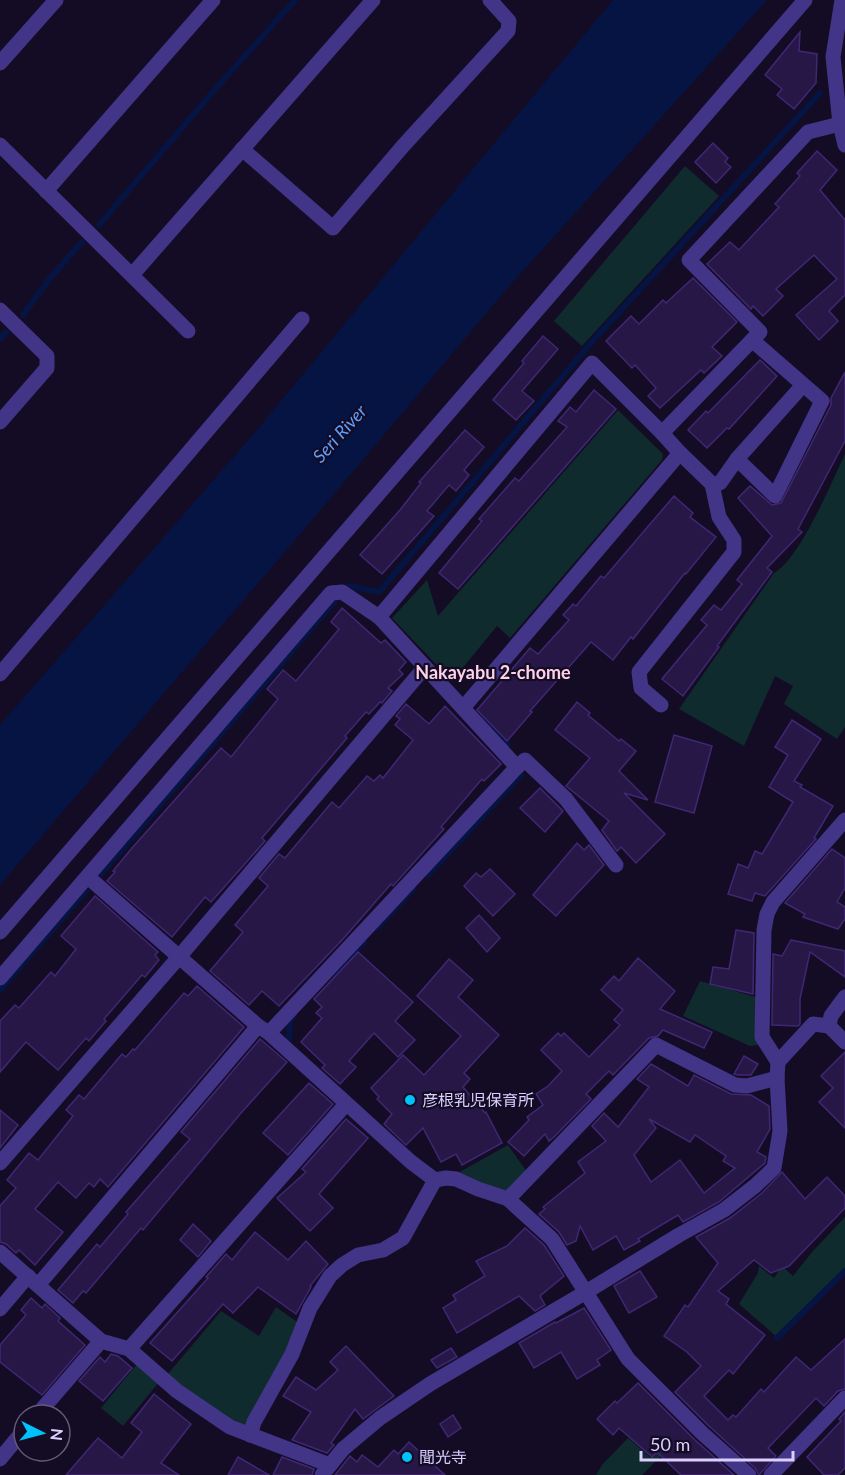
<svg xmlns="http://www.w3.org/2000/svg" width="845" height="1475" font-family="Lato,'Noto Sans JP',sans-serif">
<style>
.green{fill:#0f2b2e}
.water{fill:#061443}
.lines{fill:none;stroke-linecap:round;stroke-linejoin:round}
.stream{stroke:#061443;stroke-width:6}
.building{fill:#271746;stroke:#402774;stroke-width:1.5;fill-rule:evenodd}
.minor{stroke:#423487;stroke-width:15}
.poi-dot{fill:#00c1fa;stroke:#130c24;stroke-width:2}
.labels{text-anchor:middle;stroke-width:4.5;stroke-linejoin:round;paint-order:stroke}
.poi-label{font-size:16px;fill:#dbcfff;stroke:#130c24;text-anchor:start}
.water-label{font-size:18px;font-style:italic;fill:#5d9fff;stroke:#130c24}
.neighbourhood-label{font-size:18px;font-weight:bold;fill:#ffd1e8;stroke:#130c24}
</style>
<rect width="100%" height="100%" fill="#130c24"/>
<g class="green">
<path d="M685 166 719 196 582 346 554 321Z"/>
<path d="M618 410 663 454 662 460 510 638 497 626 452 681 392 618 427 580 438 616Z"/>
<path d="M845 454V727L837 739 784 704 793 686 775 676 744 746 679 709 774 573C800 559 831 483 845 454Z"/>
<path d="M700 981 759 998 758 1045 750 1046 683 1016Z"/>
<path d="M508 1145 527 1172 507 1195 456 1174Z"/>
<path d="M845 1217V1269L777 1337 739 1304 758 1273 759 1266 774 1278 782 1266 793 1276 813 1251Z"/>
<path d="M276 1307 300 1324 247 1429 229 1421 167 1375 221 1311 259 1336Z"/>
<path d="M137 1364 159 1382 123 1426 101 1408Z"/>
<path d="M628 1438 651 1458 663 1447 667 1450 642 1475H596L602 1465Z"/>
</g>
<path class="water" d="M613 0H767L505 291 324 506 0 885V725L251 437Z"/>
<g class="lines">
<g class="stream">
<path d="M99 225 217 87 295 0"/>
<path d="M23 315 50 278 82 242"/>
<path d="M0 339 6 332"/>
<path d="M349 586 379 592 591 343 820 93"/>
<path d="M483 718 508 745"/>
<path d="M101 874 335 601"/>
<path d="M428 875 521 775"/>
<path d="M377 928 414 888"/>
<path d="M334 974 364 942"/>
<path d="M0 990 86 891"/>
<path d="M289 1038 290 1021 294 1016"/>
<path d="M777 1338 845 1271"/>
</g>
</g>
<g class="building">
<path d="M800 32 799 51 817 54 816 83 794 109 777 95 782 89 765 75Z"/>
<path d="M713 143 728 158 725 162 731 167 716 183 695 162Z"/>
<path d="M817 151 837 170 820 190 845 220V295L829 311 838 321 819 340 796 315 837 279 814 255 776 289 783 296 763 316 753 306 751 309 707 264 730 242 739 250 779 207 775 204 800 176 797 173Z"/>
<path d="M693 278 737 322 712 347 722 356 704 373 701 370 660 408 648 396 656 388 635 365 632 368 606 341 631 316 639 324 663 300 666 303Z"/>
<path d="M543 336 558 349 522 391 534 401 516 420 493 400 524 363 522 361Z"/>
<path d="M760 360 777 376 729 429 727 428 707 448 688 430 706 411 708 413Z"/>
<path d="M845 372V441L798 529 802 532 767 568 772 572 717 646 719 647 683 696 662 679 707 625 701 620 714 605 721 610 742 584 737 580 772 536 738 498 750 486 772 505 781 503 831 405V398Z"/>
<path d="M594 390 616 409 458 589 439 573 482 521 479 519 515 478 519 481 567 427 558 421 570 407 576 412Z"/>
<path d="M465 430 484 447 464 470 469 475 456 491 449 485 427 511 434 516 382 574 360 555 400 510 421 483 419 482Z"/>
<path d="M674 496 693 513 690 517 716 537 686 574 685 573 633 639 631 637 613 660 591 642 530 711 532 712 507 741 477 710 530 648 538 654 569 620 563 615 573 604 576 606 601 576 604 578Z"/>
<path d="M342 608 381 643 385 640 406 662 399 670 403 674 388 688 392 691 382 703 380 702 369 714 366 712 345 736 347 738 262 838 265 841 243 866 211 902 205 897 172 937 107 881 115 872 113 871 132 848 221 748 231 757 278 699 267 689 283 670 296 681 339 629 331 622Z"/>
<path d="M577 702 590 713 588 715 619 741 621 739 636 751 619 771 648 800 624 793 665 834 636 863 621 847 617 851 602 830 609 821 566 786 590 758 555 730Z"/>
<path d="M406 704 429 724 445 706 501 764 484 781 482 779 441 827 444 829 393 886 391 884 343 939 279 1006 262 991 249 1005 210 971 243 932 235 925 268 886 259 878 279 854 285 858 332 802 339 808 367 776 374 781 380 775 383 778 413 740 395 725 400 719 396 716Z"/>
<path d="M792 720 821 739 794 781 802 785 800 787 833 806 814 838 816 839 765 896 755 893 752 901 728 894 738 864 748 868 755 851 762 854 793 802 769 787 788 755 775 747Z"/>
<path d="M674 735 712 746 694 813 655 802Z"/>
<path d="M540 788 563 811 545 832 520 808Z"/>
<path d="M577 843 584 850 589 845 604 865 556 916 533 895Z"/>
<path d="M832 849 845 858V888L837 902 845 907V919L838 929 803 917 805 914 785 903Z"/>
<path d="M490 869 515 894 493 916 464 886 476 873 481 877Z"/>
<path d="M95 896 158 952 155 955 159 960 145 977 142 975 104 1019 106 1021 89 1041 86 1038 58 1070 26 1042 0 1072V1021L15 1005 19 1008 51 972 55 976 76 949 61 936Z"/>
<path d="M479 915 500 938 487 952 466 928Z"/>
<path d="M736 930 754 933 753 994 710 984 713 967 729 969Z"/>
<path d="M791 940 845 951V977L810 952 800 999V1024L798 1026 772 1025 773 954 782 956Z"/>
<path d="M358 952 413 1002 395 1021 415 1040 398 1057 374 1033 349 1061 356 1067 340 1084 322 1068 325 1065 301 1042 322 1018 316 1013 322 1007 314 999Z"/>
<path d="M638 958 675 991 660 1009 712 1032 704 1048 663 1030 658 1036 649 1038 613 1075 609 1071 586 1094 591 1099 554 1137 549 1141 545 1134 524 1156 508 1142 529 1120 527 1117 543 1105 536 1094 548 1086 562 1071 541 1050 558 1033 561 1036 564 1033 589 1057 620 1025 614 1020 623 1010 601 990 614 976 619 981Z"/>
<path d="M449 959 473 980 458 997 499 1035 464 1073 470 1079 463 1087 485 1113 486 1112 502 1143 462 1165 456 1154 441 1162 423 1128 406 1145 384 1124 392 1114 377 1099 379 1097 371 1088 403 1055 424 1075 461 1036 417 996Z"/>
<path d="M197 986 244 1027 108 1187 100 1179 94 1187 89 1183 76 1198 58 1182 35 1209 63 1232 35 1265 19 1250 16 1253 6 1244 0 1242V1206L16 1188 7 1180 29 1153 38 1160 73 1116 66 1110 79 1095 84 1099 122 1054 126 1057 133 1049 135 1050 184 993 188 996Z"/>
<path d="M260 1039 287 1062 241 1113 143 1230 141 1228 86 1293 83 1291 73 1303 58 1290 97 1244 100 1247 128 1214 126 1212 190 1139 181 1132Z"/>
<path d="M845 1052V1128L819 1102 833 1088 821 1076Z"/>
<path d="M744 1056 758 1064 751 1075H738L734 1074Z"/>
<path d="M651 1064 688 1086 694 1075 731 1094 751 1095 769 1106 770 1129 757 1152 766 1157 765 1163 719 1202 683 1222 678 1215 638 1239 640 1241 624 1250 616 1236 593 1250 580 1226 576 1241 567 1245 559 1232 539 1214 545 1209 543 1207 585 1173 578 1162 606 1141 592 1126 604 1113 618 1127 649 1087 637 1079ZM649 1119 690 1142 695 1135 726 1156 723 1161 735 1168 704 1193 680 1160 651 1182 634 1155 656 1128Z"/>
<path d="M309 1083 333 1104 288 1155 263 1133Z"/>
<path d="M0 1110 18 1125 0 1148Z"/>
<path d="M346 1119 368 1138 319 1194 333 1208 310 1231 277 1198 306 1172 302 1169Z"/>
<path d="M782 1172 805 1199 827 1177 845 1196V1208L789 1266 771 1273 754 1260 718 1291 729 1299 726 1304 765 1335 733 1374 729 1370 704 1396 728 1420 733 1415 736 1417 761 1389 764 1392 796 1357 811 1370 845 1339V1389L838 1391 824 1406 816 1398 768 1448 776 1456 759 1475 755 1468 709 1426 675 1392 701 1366 687 1352 664 1336 685 1305 688 1307 718 1263 696 1237 730 1218 762 1193Z"/>
<path d="M193 1224 211 1241 198 1257 180 1240Z"/>
<path d="M525 1228 544 1245 564 1276 540 1296 545 1305 535 1311 519 1296 457 1333 443 1308 456 1300 453 1295 485 1276 476 1261 507 1246Z"/>
<path d="M255 1232 288 1260 306 1241 328 1264 310 1286 311 1287 296 1314 258 1287 233 1313 223 1304 172 1361 150 1343 208 1278 206 1277 226 1254 232 1260Z"/>
<path d="M640 1271 657 1297 629 1313 614 1286Z"/>
<path d="M31 1298 42 1308 45 1304 60 1318 58 1321 85 1345 42 1395 0 1362V1345L26 1315 21 1310Z"/>
<path d="M584 1308 611 1350 597 1360 600 1365 577 1379 561 1352 534 1368 519 1343 555 1322 556 1323Z"/>
<path d="M346 1346 394 1396 363 1419 355 1409 331 1443 334 1445 327 1453 292 1440 311 1412 283 1396 296 1377 316 1390 338 1370 330 1362Z"/>
<path d="M451 1348 457 1357 437 1368 431 1360Z"/>
<path d="M111 1354 118 1356 132 1368 103 1401 79 1381 100 1357 105 1362Z"/>
<path d="M638 1383 695 1440 734 1475H681L657 1452 652 1457 619 1428 613 1435 597 1419 615 1401 617 1403Z"/>
<path d="M154 1394 191 1424 161 1463 179 1475H66L98 1438 122 1458 142 1432 131 1423Z"/>
<path d="M845 1412V1468L838 1475H824L807 1457 841 1421 839 1419Z"/>
<path d="M453 1415 461 1428 448 1437 440 1424Z"/>
<path d="M409 1442 445 1475H335L350 1456 357 1462 362 1455 378 1467 394 1450 398 1454Z"/>
<path d="M238 1457 269 1475H228Z"/>
<path d="M282 1457 314 1469 312 1475H273Z"/>
</g>
<g class="lines">
<g class="minor">
<path d="M842 0 833 57 840 124 845 145"/>
<path d="M0 63 56 0"/>
<path d="M0 145 188 331"/>
<path d="M242 149 333 228 403 146 508 31 509 21 490 0"/>
<path d="M46 191 213 0"/>
<path d="M132 275 373 0"/>
<path d="M0 310 47 356V368L0 422"/>
<path d="M737 459 775 496 822 401 752 340"/>
<path d="M712 484 720 483 737 459 803 385"/>
<path d="M379 617 592 363 662 433"/>
<path d="M0 674 302 319"/>
<path d="M661 705 641 688 639 672 734 552V540L719 517 712 484 680 453"/>
<path d="M463 708 680 453 662 433 760 332 689 260 808 132 840 124"/>
<path d="M517 767 525 760 566 799 616 865"/>
<path d="M88 877 258 1026 269 1033 411 1162 435 1180 446 1178 456 1179 478 1189 508 1199 552 1239 628 1359 702 1433 749 1475"/>
<path d="M0 932 805 0"/>
<path d="M0 978 331 593 342 592 379 617 517 767 269 1033"/>
<path d="M829 1026 831 1016 845 997"/>
<path d="M778 1062 762 1037 764 930 767 914 773 902 845 820"/>
<path d="M0 1163 179 957 425 667"/>
<path d="M508 1199 656 1045 735 1085 747 1086 777 1078"/>
<path d="M0 1252 101 1341 129 1349 177 1391 230 1427 330 1465"/>
<path d="M39 1284 258 1026"/>
<path d="M0 1309 28 1276"/>
<path d="M129 1349 346 1104"/>
<path d="M37 1415 101 1341"/>
<path d="M250 1435 254 1422 292 1354 310 1308 330 1276 342 1265 358 1255 383 1250 403 1238 435 1180"/>
<path d="M0 1459 24 1430"/>
<path d="M322 1475 343 1449 380 1418 430 1384 586 1292 679 1235 724 1210 755 1186 774 1168 780 1131 777 1078 778 1062 813 1024 829 1026 845 1042"/>
<path d="M771 1475 845 1398"/>
</g>
</g>
<g class="poi-dot">
<circle cx="410" cy="1100" r="6"/>
<circle cx="407" cy="1457" r="6"/>
</g>
<g class="labels">
<g class="poi-label">
<text x="422" y="1106">彦根乳児保育所</text>
<text x="419" y="1463">聞光寺</text>
</g>
<g class="water-label">
<text transform="translate(340 434) rotate(-48)" y="6">Seri River</text>
</g>
<g class="neighbourhood-label">
<text x="493" y="679">Nakayabu 2-chome</text>
</g>
</g>
<g transform="translate(42 1433) rotate(96)"><circle r="28" fill="#130c24" stroke="#635a7c" stroke-width="1.5"/>
<path d="M0-4.5L10 22L0 15L-10 22Z" fill="#00c1fa"/>
<text y="-9" font-size="16" font-weight="bold" text-anchor="middle" fill="#dbcfff">N</text>
</g>
<path d="M641 1451v9h152v-9" fill="none" stroke="#dbcfff" stroke-width="3"/>
<text x="650" y="1451" font-size="18" fill="#dbcfff" stroke="#130c24" stroke-width="4.5" paint-order="stroke">50 m</text>
</svg>
